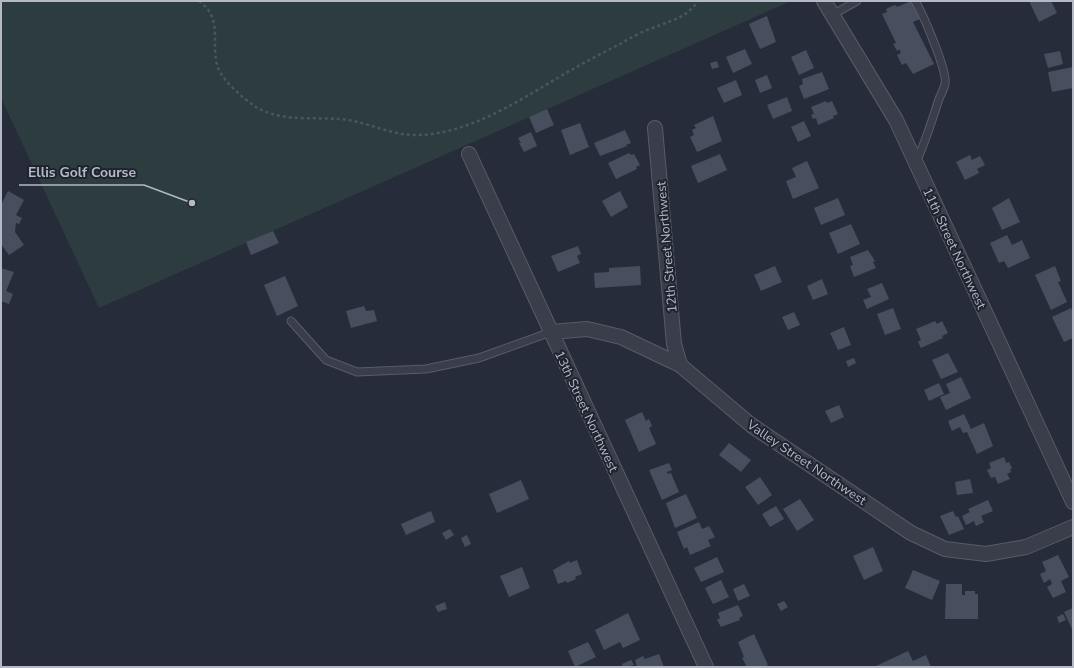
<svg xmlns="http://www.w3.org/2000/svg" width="1074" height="668" font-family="'Nunito Sans',sans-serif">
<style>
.green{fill:#2c3c3f}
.building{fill:#474f5e}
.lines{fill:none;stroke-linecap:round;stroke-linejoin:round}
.service-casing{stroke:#575c68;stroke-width:9}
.minor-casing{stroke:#575c68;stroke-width:16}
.path{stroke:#49575c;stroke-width:2.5;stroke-dasharray:3 3;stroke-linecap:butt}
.service{stroke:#393e4a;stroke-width:7}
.minor{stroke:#393e4a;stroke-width:14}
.labels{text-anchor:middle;stroke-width:4;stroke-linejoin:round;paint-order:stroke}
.street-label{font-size:13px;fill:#b5b9c6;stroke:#1e232f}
.leader{fill:none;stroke:#b5b9c6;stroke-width:1.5}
.callout-dot{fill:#b5b9c6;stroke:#1e232f;stroke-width:1.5}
.callout-label{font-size:14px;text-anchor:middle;font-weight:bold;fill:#b5b9c6;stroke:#1e232f;stroke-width:4;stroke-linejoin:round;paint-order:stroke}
</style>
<rect width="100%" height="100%" fill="#262c3a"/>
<path class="green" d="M1 1H791L99 308 1 98Z"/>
<g class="building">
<path d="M911 1 920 19 913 22 934 64 913 74 906 63 902 65 897 55 901 53 899 49 897 51 893 44 896 43 882 14 887 12 886 9 892 6 896 5 897 7Z"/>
<path d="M1029 1H1051L1057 13 1039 22Z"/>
<path d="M767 16 776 42 760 49 749 24Z"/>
<path d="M745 49 752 64 733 73 726 57Z"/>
<path d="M806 50 814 68 799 75 791 57Z"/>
<path d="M1060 51 1063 64 1048 68 1044 54Z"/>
<path d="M717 61 719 67 712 69 710 63Z"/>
<path d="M1073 67V88L1052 92 1048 72Z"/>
<path d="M822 72 829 89 804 99 799 86 803 84 802 79Z"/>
<path d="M767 75 772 88 760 93 755 80Z"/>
<path d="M736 80 742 95 724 103 717 88Z"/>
<path d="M787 97 792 111 773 119 767 105Z"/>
<path d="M826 101 827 103 832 101 838 114 833 116 834 118 818 125 816 118 813 119 811 115 814 114 811 107Z"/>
<path d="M547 109 554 125 536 133 529 117Z"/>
<path d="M713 116 722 141 697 152 690 137 694 135 692 130 696 128 694 125Z"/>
<path d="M804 121 811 136 798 142 791 127Z"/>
<path d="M580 123 589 147 570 155 561 130Z"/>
<path d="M625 130 631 143 626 145 627 146 600 156 594 143Z"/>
<path d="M531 132 537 146 524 152 519 143H521L518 138Z"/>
<path d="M629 153 631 155 634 154 640 165 636 167 637 169 616 179 608 163Z"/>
<path d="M720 154 727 170 698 183 691 166Z"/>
<path d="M970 155 972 160 980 156 985 165 977 169 979 173 965 180 956 162Z"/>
<path d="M807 161 819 188 793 199 786 181 796 177 792 168Z"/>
<path d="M8 191 24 200 16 215 22 218 19 224 16 223 15 232 24 245 9 255 1 244V205Z"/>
<path d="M620 191 628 207 611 217 602 201Z"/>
<path d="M838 198 845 215 821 225 814 208Z"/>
<path d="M1009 198 1020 222 1002 230 992 208Z"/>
<path d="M851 224 860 244 838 254 829 233Z"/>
<path d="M273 231 279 243 251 255 246 242Z"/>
<path d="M1007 235 1012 245 1022 240 1030 258 1008 268 1004 261 999 263 990 243Z"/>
<path d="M578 246 581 254 577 256 580 263 558 272 551 256Z"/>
<path d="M868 250 875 261 873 262 876 268 854 277 850 266 853 265 850 257Z"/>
<path d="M640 266 641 285 595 288 594 273 609 272V268Z"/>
<path d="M775 266 782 282 761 291 754 275Z"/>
<path d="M1055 266 1061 281 1058 282 1067 302 1051 310 1035 275Z"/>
<path d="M1 268 14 272 6 291 13 294 9 304 1 301Z"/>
<path d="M285 276 298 306 277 316 264 285Z"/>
<path d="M822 279 828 294 813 300 807 286Z"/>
<path d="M882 283 889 299 867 309 863 300 871 297 867 289Z"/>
<path d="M364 306 366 311 374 310 377 321 351 328 346 311Z"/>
<path d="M893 308 901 329 885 335 877 314Z"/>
<path d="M1071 308 1073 313V338L1064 342 1052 317Z"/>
<path d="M794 312 800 325 788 330 782 317Z"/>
<path d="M935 321 937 324 942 321 948 333 942 336 943 338 921 348 918 342 921 340 916 329Z"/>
<path d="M844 327 851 345 838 350 830 333Z"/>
<path d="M948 353 958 372 941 379 932 360Z"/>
<path d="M854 358 856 363 848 367 846 361Z"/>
<path d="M961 377 971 398 946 410 940 397 950 393 946 384Z"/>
<path d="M939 383 944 394 929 401 924 390Z"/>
<path d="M839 405 844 417 831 423 825 411Z"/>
<path d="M642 412 646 421 649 419 652 426 649 428 656 444 639 452 625 420Z"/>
<path d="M964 414 971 429 984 423 993 446 977 454 967 432 963 433 960 427 952 431 948 421Z"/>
<path d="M729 443 751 460 741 472 719 455Z"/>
<path d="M1004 457 1006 463 1009 462 1012 468 1010 470 1011 472 1007 474 1010 479 998 484 995 477 991 478 987 470 991 468 989 463Z"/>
<path d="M669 463 672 470 667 472 668 474 671 473 679 492 662 500 649 470Z"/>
<path d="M760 477 772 495 758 505 745 487Z"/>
<path d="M970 479 973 493 957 495 955 482Z"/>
<path d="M521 480 529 499 497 513 489 494Z"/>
<path d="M686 494 697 518 675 528 666 503Z"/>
<path d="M800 499 814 520 797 531 783 509Z"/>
<path d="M988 500 993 511 981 516 984 522 976 526 974 521 966 525 962 516 970 512 968 509Z"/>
<path d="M776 506 784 519 770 527 762 514Z"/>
<path d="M431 511 435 522 406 535 401 524Z"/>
<path d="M953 511 956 517 958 516 964 529 949 535 940 516Z"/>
<path d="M699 522 702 529 709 526 715 537 708 540 711 546 690 555 687 547 684 549 677 532Z"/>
<path d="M450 529 454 535 446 540 442 533Z"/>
<path d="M467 535 471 544 465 547 461 538Z"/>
<path d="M873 547 883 571 864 580 853 556Z"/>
<path d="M1058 555 1069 577 1061 581 1066 592 1053 598 1047 587 1052 584 1050 579 1044 583 1040 574 1046 571 1042 562Z"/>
<path d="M717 557 724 572 701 582 694 568Z"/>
<path d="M577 560 582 574 575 577 576 579 567 583 566 581 558 584 553 570 569 561 570 563Z"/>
<path d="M522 567 530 588 509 597 500 576Z"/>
<path d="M913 570 940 581 932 600 905 588Z"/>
<path d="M721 580 729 597 713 604 705 588Z"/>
<path d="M744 584 750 596 738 601 733 589Z"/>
<path d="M946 584H962V595H965V591H975V594H978V619H945Z"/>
<path d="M784 601 788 607 781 611 777 604Z"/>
<path d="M445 602 447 609 438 612 435 606Z"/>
<path d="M738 605 743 616 739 618 740 620 721 627 717 620 720 618 718 613Z"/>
<path d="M1073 608V631L1064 612Z"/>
<path d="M628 613 640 640 623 648 620 642 604 650 595 630Z"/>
<path d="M1063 614 1066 620 1059 623 1057 617Z"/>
<path d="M754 634 768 665 763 667H747L742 658 744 657 738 642Z"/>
<path d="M588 642 596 657 575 667 568 651Z"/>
<path d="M908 651 913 661 926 655 931 667H874Z"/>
<path d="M659 654 664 667H637L635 660 643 656 645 659Z"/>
<path d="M631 660 634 665 623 667 622 664Z"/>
</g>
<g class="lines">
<g class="service-casing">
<g id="service">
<path d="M915 1C923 14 948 72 945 84 944 89 941 94 939 99 932 120 926 141 916 162"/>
<path d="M832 15 857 1"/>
<path d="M291 321 326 360 357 372 426 369 479 358 551 332"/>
</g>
</g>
<g class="minor-casing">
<g id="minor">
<path d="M824 1 896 120 1073 502"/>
<path d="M655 128 674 344 680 365"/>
<path d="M469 154 706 667"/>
<path d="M551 332 587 329 621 337 680 365 751 425 911 533 945 549 986 554 1026 547 1073 527"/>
</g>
</g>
<path class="path" d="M199 1C223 18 211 41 217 65 222 81 243 98 256 107 281 122 313 117 340 119 367 121 391 136 418 135 473 134 527 95 573 69 589 60 606 51 622 43 633 36 646 30 658 26 675 19 687 17 698 1"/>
<use href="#service" class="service"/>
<use href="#minor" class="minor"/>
</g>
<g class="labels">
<g class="street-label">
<text transform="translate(666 247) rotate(-95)" y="5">12th Street Northwest</text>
<text transform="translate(955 248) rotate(65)" y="5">11th Street Northwest</text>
<text transform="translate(587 411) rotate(65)" y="5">13th Street Northwest</text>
<text transform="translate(807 462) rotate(34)" y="5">Valley Street Northwest</text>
</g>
</g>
<path class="leader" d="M192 203L144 185H19"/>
<circle class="callout-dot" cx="192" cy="203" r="4"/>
<g class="callout-label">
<text x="82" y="177">Ellis Golf Course</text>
</g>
<rect width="1074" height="668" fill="none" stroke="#b5b9c6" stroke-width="4"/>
</svg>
